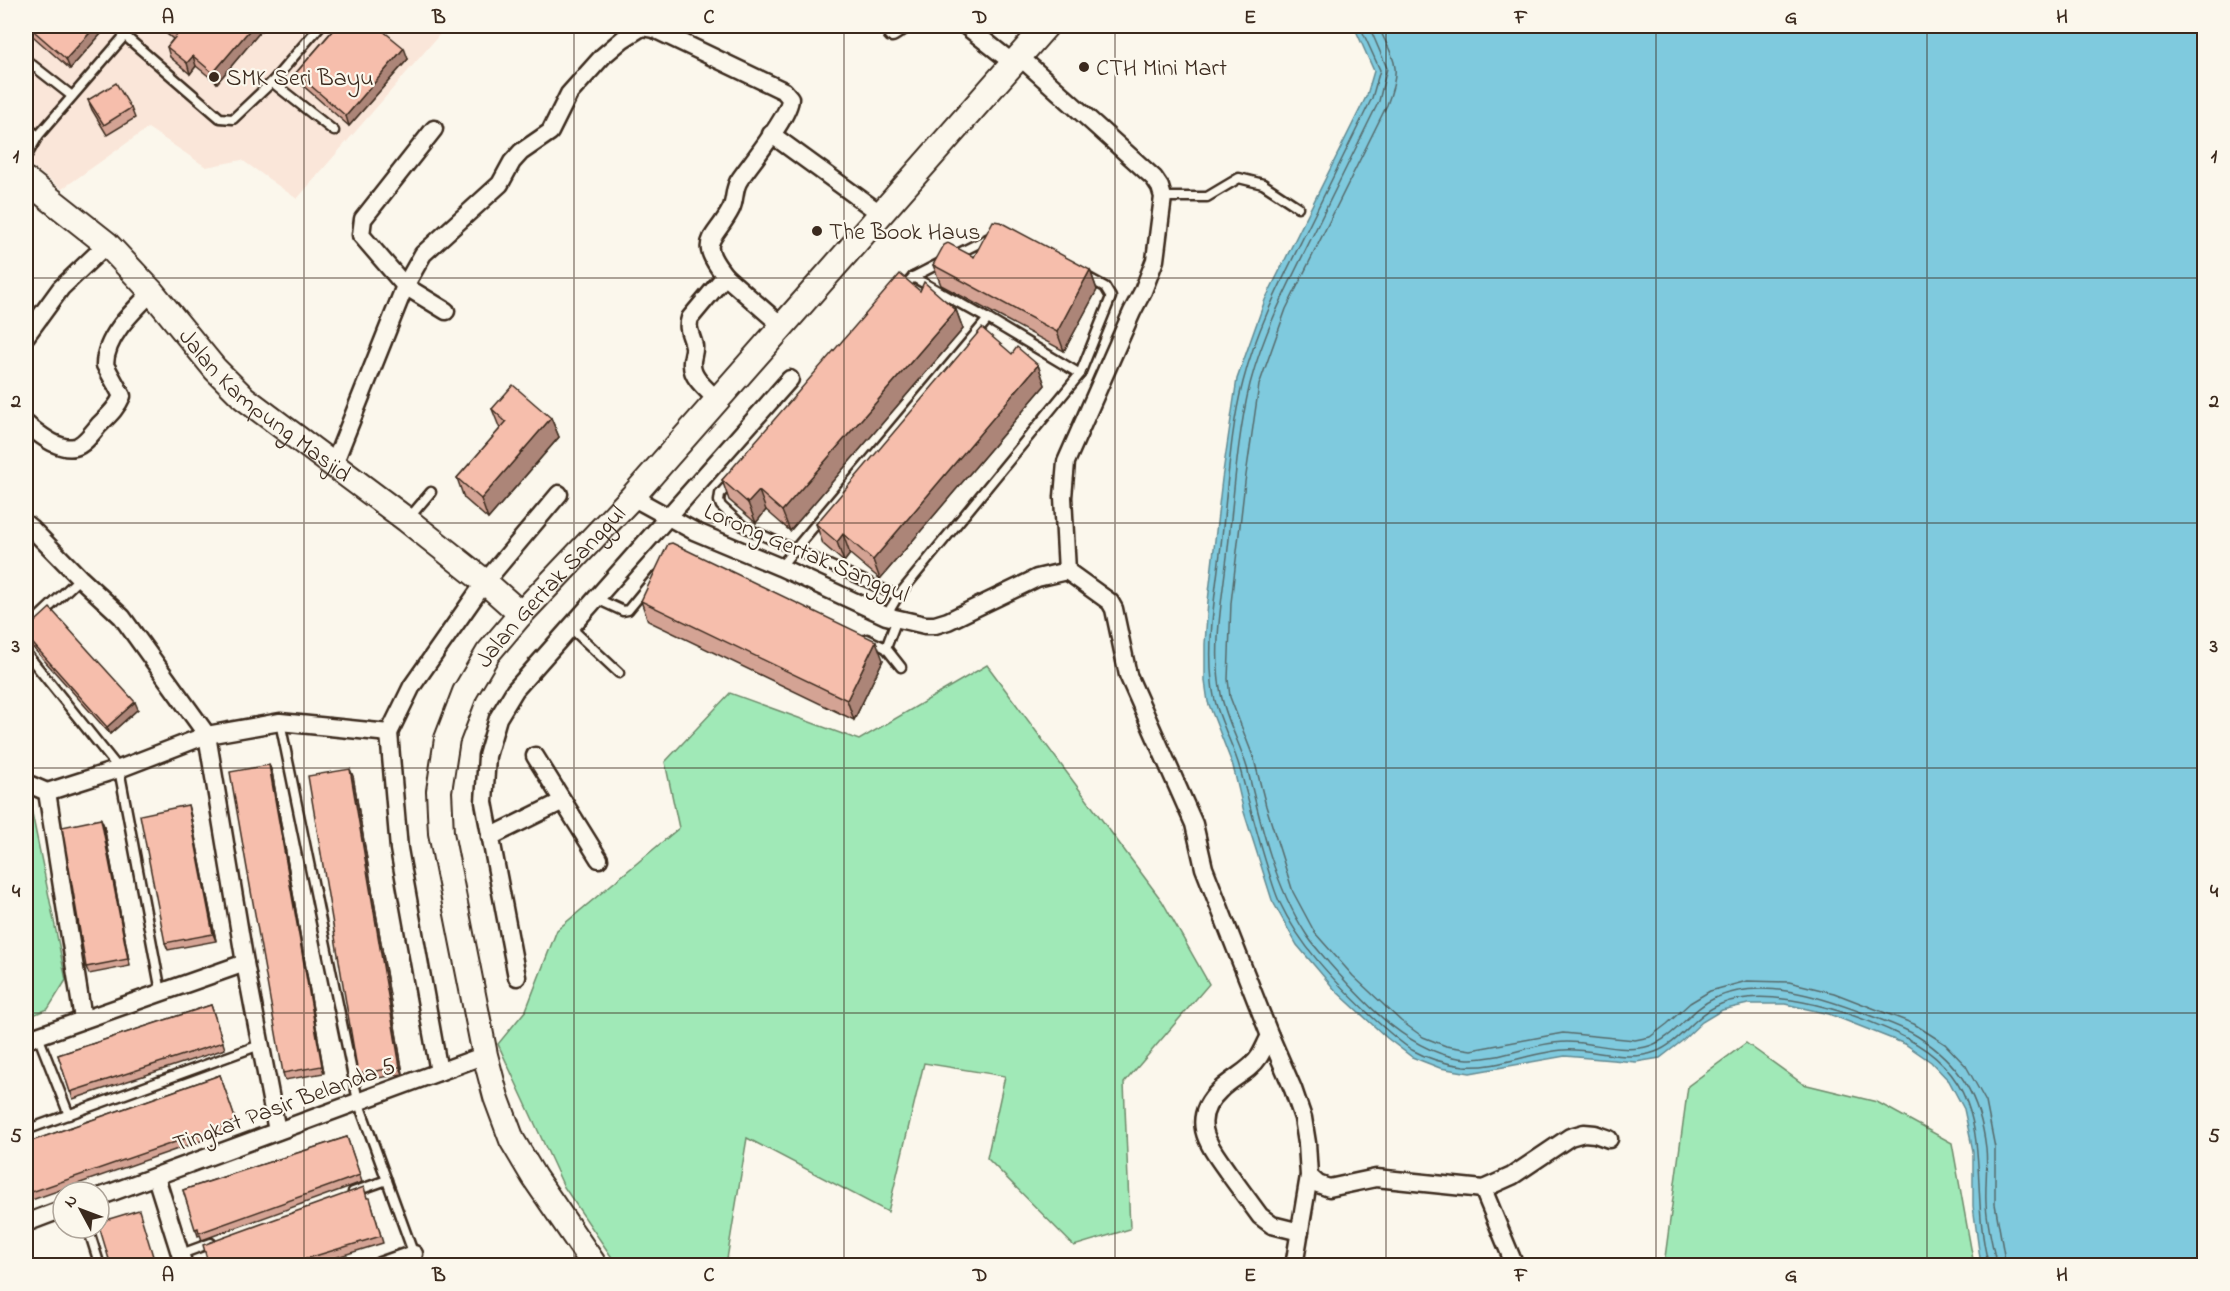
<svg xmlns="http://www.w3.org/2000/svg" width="2230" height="1291" font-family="'Indie Flower',sans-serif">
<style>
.built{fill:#fae6d9}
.green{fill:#a0e9b7;stroke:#6e8a6a;stroke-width:1.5}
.water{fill:#7fcade;stroke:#648a91;stroke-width:1.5}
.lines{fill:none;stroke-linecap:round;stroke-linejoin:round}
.shore{stroke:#566a6b;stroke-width:1.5}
.lane-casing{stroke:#3b2a1e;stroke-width:13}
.street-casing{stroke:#3b2a1e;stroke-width:21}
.secondary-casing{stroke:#3b2a1e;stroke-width:28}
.lane{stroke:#fbf7ec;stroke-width:8}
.street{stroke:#fbf7ec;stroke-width:16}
.secondary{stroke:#fbf7ec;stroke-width:24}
.wall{fill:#d4a394;stroke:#3b2a1e;stroke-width:1.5}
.shaded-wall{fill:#ac8578;stroke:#3b2a1e;stroke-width:1.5}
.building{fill:#f6beac;stroke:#3b2a1e;stroke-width:1.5}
.grid{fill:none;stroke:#3b2a1e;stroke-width:1.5;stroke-opacity:0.55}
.poi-dot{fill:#3b2a1e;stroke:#fbf7ec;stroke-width:2}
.labels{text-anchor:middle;stroke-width:4.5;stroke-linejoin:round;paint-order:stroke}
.poi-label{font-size:24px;fill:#3b2a1e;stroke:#fbf7ec;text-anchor:start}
.street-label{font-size:24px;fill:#3b2a1e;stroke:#fbf7ec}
.neatline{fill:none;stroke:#3b2a1e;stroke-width:2}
.grid-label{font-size:20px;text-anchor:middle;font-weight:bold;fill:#3b2a1e}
</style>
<rect width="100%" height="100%" fill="#fbf7ec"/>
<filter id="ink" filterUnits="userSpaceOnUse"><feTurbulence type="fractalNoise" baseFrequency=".0167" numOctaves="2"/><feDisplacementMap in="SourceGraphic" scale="12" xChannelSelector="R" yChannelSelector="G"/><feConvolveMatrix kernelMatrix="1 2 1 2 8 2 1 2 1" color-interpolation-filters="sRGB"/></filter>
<g filter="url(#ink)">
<path class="built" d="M26 26H447L297 199 242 160 206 167 148 128 62 189 26 162Z"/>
<g class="green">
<path d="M987 665 1162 901 1209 984 1124 1083 1130 1229 1074 1246 987 1158 1005 1076 924 1063 888 1212 747 1138 726 1265H617L564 1187 498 1044 526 1010 557 930 679 828 665 762 730 693 859 740Z"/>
<path d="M26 794 32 813 66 980 48 1009 26 1018Z"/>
<path d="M1746 1043 1803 1084 1877 1102 1952 1143 1974 1265H1664L1688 1086Z"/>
</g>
<path class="water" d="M1354 26H2204V1265H1984L1980 1258 1973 1206V1151L1964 1109 1949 1081 1931 1062 1905 1044 1829 1014 1785 1004H1748L1722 1010 1702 1022 1682 1041 1660 1058 1636 1062 1565 1056 1470 1073 1440 1068 1412 1057 1387 1038 1336 991 1297 945 1272 900 1244 812 1233 766 1208 702 1205 681V644L1208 601 1222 479 1237 379 1265 300 1367 95 1374 71Z"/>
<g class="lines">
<g class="shore">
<path d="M1360 26 1380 70 1372 98C1349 145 1326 191 1303 238 1280 284 1256 331 1243 382 1230 431 1228 485 1222 536 1217 584 1207 634 1212 682 1214 713 1232 740 1240 769 1249 802 1257 834 1267 866 1271 878 1274 890 1279 901 1300 946 1334 981 1370 1015 1383 1027 1397 1040 1412 1050 1428 1059 1447 1064 1464 1066 1498 1069 1531 1052 1564 1050 1593 1048 1626 1063 1655 1052 1680 1043 1695 1014 1721 1004 1771 984 1859 1014 1906 1038 2005 1089 1965 1180 1989 1266"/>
<path d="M1369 26 1387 68 1379 101C1356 148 1333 194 1310 241 1287 287 1263 334 1250 384 1237 437 1234 494 1228 548 1223 595 1212 646 1221 694 1226 720 1241 745 1248 771 1261 826 1275 886 1306 934 1312 944 1321 953 1329 963 1364 1003 1412 1056 1468 1059 1502 1060 1534 1042 1567 1042 1594 1042 1624 1054 1649 1046 1675 1038 1690 1009 1715 998 1763 977 1821 997 1866 1014 1883 1021 1901 1026 1917 1036 1960 1063 1980 1097 1986 1148 1988 1166 1985 1184 1986 1203 1987 1224 1992 1245 1997 1266"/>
<path d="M1378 26C1395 62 1402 66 1387 105L1286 309 1259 385 1245 482 1231 603 1228 679 1230 697 1254 759 1266 806 1293 892 1315 933 1353 976 1401 1021 1423 1037 1446 1046 1471 1050 1563 1033 1635 1040 1650 1037 1667 1024 1690 1003 1710 991 1747 981 1789 982 1834 993 1914 1024 1945 1044 1966 1066 1986 1102 1995 1148V1204L2006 1266"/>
</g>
<g class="lane-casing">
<g id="lane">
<path d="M124 35 220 118 233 119 272 82 320 26"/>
<path d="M26 60 72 96"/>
<path d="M272 82 334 131"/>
<path d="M26 127 38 136"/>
<path d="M26 157 38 136 133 26"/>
<path d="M1163 197H1207L1239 178 1263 184 1298 207"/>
<path d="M953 256 993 236"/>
<path d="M913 277 988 319 1080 374"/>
<path d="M903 288 913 277 942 262"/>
<path d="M731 482 720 494 719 501 721 506 744 527 898 596"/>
<path d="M408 519 431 492"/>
<path d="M780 567 988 319"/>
<path d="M597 599 623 611 628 610 656 576"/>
<path d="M886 616 898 596 1080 374 1111 297 1105 287 1085 276"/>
<path d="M571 628 619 673"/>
<path d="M26 629 80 578"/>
<path d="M867 639 886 648 901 667"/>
<path d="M886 648 897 619"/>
<path d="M26 653 119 769 161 992"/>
<path d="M280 722 358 1101 418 1266"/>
<path d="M38 1036 69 1115"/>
<path d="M26 1130 260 1045"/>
<path d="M353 1192 387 1180"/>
<path d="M88 1228 100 1266"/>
<path d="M181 1254 211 1243"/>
</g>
</g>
<g class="street-casing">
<g id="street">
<path d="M966 26 1014 64"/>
<path d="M892 33 903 26"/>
<path d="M1020 57 1154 178 1160 187 1163 197 1155 260 1143 291 1132 312 1066 462 1063 497 1067 571"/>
<path d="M434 129 363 219 361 235 405 286 446 311"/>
<path d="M771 134 881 214"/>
<path d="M725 276 782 326"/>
<path d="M26 336 61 288 107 244"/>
<path d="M26 424C38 433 58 451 75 447 84 445 93 432 99 425 108 416 117 408 122 396L105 365C105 337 133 311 152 292"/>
<path d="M334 464 405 286 423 254 500 184 512 162 521 152 550 132 569 94 603 56 623 39 642 27 654 29 784 91 790 98C791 114 751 163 740 179 733 188 736 199 731 209 714 242 696 239 725 276L690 318C686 330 692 335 694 346 695 352 691 359 692 365 692 379 708 390 717 400"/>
<path d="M632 497 694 531 780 567 886 616 925 625H935L948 621 1037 578 1067 571"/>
<path d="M26 524 32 529 80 578 122 617 207 735 245 963 277 1131"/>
<path d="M1067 571 1110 602 1114 609 1128 675 1194 824 1204 868 1270 1036 1293 1089 1303 1118 1307 1143 1309 1176 1294 1266"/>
<path d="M389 733 399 849 439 1072"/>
<path d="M535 756 599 859"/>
<path d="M26 783 47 792 119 769 207 735 280 722 389 733 412 686 485 582 559 494"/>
<path d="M47 792 83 1019"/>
<path d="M490 837 563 801"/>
<path d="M517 977 484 802 487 756 498 718 515 690 790 379"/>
<path d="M1270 1036C1266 1043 1263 1051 1259 1057 1250 1071 1232 1078 1220 1090 1189 1119 1207 1143 1227 1171 1238 1186 1249 1201 1260 1216L1272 1225 1300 1232"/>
<path d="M26 1040 245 963"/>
<path d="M1309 1176 1318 1184 1329 1188 1376 1178 1483 1189 1512 1176 1570 1137 1584 1133 1595 1134 1609 1139"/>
<path d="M156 1177 184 1266"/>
<path d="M1483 1189 1515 1266"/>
<path d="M99 1197 485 1055"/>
<path d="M26 1223 63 1209"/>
<path d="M380 1266 414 1254"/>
</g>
</g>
<g class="secondary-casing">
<g id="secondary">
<path id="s1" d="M26 180 107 244 152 292 215 369 244 398 407 520 485 582 521 614"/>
<path id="s2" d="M595 1266 534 1177 512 1140 496 1097 485 1055 441 833 439 791 447 739 465 692 488 653 521 614 632 497 1046 26"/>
</g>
</g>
<use href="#lane" class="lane"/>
<use href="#street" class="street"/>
<use href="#secondary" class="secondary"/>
</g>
<g class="wall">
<path d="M26 26H108L70 69 26 30Z"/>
<path d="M161 26H265L217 83 196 66 190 74 170 57 167 47 173 39 163 31Z"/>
<path d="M330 26 408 59 349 126 300 83 296 73 332 31Z"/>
<path d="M88 100 131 108 135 118 107 135 92 110Z"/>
<path d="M974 257 1090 270 1097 290 1064 351 941 285 933 265Z"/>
<path d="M920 291 956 310 963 329 790 531 766 510 756 523 729 500 722 480Z"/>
<path d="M1012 354 1038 365 1045 385 880 579 850 554 844 562 823 544 816 524Z"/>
<path d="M492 409 551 418 559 437 488 519 464 498 457 478 500 429Z"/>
<path d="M641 601 883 660 854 720 648 621Z"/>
<path d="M26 630 138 709 110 734 26 640Z"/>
<path d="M269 765 272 772 324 1073 285 1080 283 1073Z"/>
<path d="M353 776 403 1074 360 1081 358 1074Z"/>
<path d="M190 812 216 941 168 950 165 943Z"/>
<path d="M101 819 104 826 130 966 89 974 86 967Z"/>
<path d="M211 1005 225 1049 73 1099 58 1055Z"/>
<path d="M220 1075 238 1128 26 1202V1143Z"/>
<path d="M347 1137 362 1182 202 1240 200 1235 198 1236 183 1190Z"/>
<path d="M367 1198 372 1205 383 1243 308 1266H209Z"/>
</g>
<g class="shaded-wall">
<path d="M96 26H108L70 69 66 59Z"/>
<path d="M253 26H265L217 83 213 73Z"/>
<path d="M404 48 408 59 349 126 346 116Z"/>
<path d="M193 56 196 66 190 74 187 63Z"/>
<path d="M1090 270 1097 290 1064 351 1057 332Z"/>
<path d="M956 310 963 329 790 531 782 511Z"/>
<path d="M1038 365 1045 385 880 579 873 560Z"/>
<path d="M551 418 559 437 488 519 481 499Z"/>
<path d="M759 491 766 510 756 523 748 503Z"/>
<path d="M843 534 850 554 844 562 837 542Z"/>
<path d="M876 641 883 660 854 720 847 700Z"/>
<path d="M135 702 138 709 110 734 107 727Z"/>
<path d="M269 765 272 772 324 1073 322 1066Z"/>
<path d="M350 769 353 776 403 1074 400 1067Z"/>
<path d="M188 805 190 812 216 941 213 934Z"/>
<path d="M101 819 104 826 130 966 128 959Z"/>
</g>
<g class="building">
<path d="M28 26H96L66 59Z"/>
<path d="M165 26H253L213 73 193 56 187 63 167 47 177 35Z"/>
<path d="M330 26H377L404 48 346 116 296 73 334 29Z"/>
<path d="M116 83 131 108 104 125 88 100Z"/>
<path d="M993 221 1000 222 1090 270 1057 332 933 265 944 245 948 243 974 257Z"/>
<path d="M900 274 920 291 924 282 956 310 782 511 759 491 748 503 722 480Z"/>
<path d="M982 328 1012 354 1017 347 1038 365 873 560 843 534 837 542 816 524Z"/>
<path d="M513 385 551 418 481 499 457 478 506 422 492 409Z"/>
<path d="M672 543 876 641 847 700 641 601 668 544Z"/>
<path d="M50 608 135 702 107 727 26 636V630Z"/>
<path d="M269 765 322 1066 283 1073 230 772Z"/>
<path d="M350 769 400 1067 358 1074 308 776Z"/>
<path d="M188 805 213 934 165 943 140 815Z"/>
<path d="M101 819 128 959 86 967 62 827Z"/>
<path d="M211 1005 223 1042 70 1092 58 1055Z"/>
<path d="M220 1075 236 1121 26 1194V1143Z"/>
<path d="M347 1137 360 1175 199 1233 198 1228 195 1229 183 1190Z"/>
<path d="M364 1187 367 1198H370L381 1236 282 1266H209L203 1245Z"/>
<path d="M139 1210 156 1266H111L99 1226V1222Z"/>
</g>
</g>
<path class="grid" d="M304 26V1266M574 26V1266M844 26V1266M1115 26V1266M1386 26V1266M1656 26V1266M1927 26V1266M26 278H2204M26 523H2204M26 768H2204M26 1013H2204"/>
<g class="poi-dot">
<circle cx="1084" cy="67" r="6"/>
<circle cx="214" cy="77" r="6"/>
<circle cx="817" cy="231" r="6"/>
</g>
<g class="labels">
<g class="poi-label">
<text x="1096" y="75">CTH Mini Mart</text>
<text x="226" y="85">SMK Seri Bayu</text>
<text x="829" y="239">The Book Haus</text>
</g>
<g class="street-label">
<text dy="8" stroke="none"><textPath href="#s1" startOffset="330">Jalan Kampung Masjid</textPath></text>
<text transform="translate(807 552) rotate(23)" y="8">Lorong Gertak Sanggul</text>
<text dy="8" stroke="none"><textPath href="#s2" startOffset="748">Jalan Gertak Sanggul</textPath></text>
<text transform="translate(284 1104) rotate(-20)" y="8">Tingkat Pasir Belanda 5</text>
</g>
</g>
<rect width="2230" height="1291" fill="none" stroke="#fbf7ec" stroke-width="66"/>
<g transform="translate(81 1210) rotate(311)"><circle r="28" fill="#fbf7ec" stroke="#aea59a" stroke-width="1.5"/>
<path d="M0-4.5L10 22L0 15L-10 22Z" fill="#3b2a1e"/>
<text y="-9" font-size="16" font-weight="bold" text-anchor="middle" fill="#3b2a1e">N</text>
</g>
<rect x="33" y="33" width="2164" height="1225" class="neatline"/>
<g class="grid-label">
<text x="168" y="23">A</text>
<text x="439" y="23">B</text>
<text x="709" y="23">C</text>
<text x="980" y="23">D</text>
<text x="1250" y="23">E</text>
<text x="1521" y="23">F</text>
<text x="1791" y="23">G</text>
<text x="2062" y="23">H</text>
<text x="16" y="162">1</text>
<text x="2214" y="162">1</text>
<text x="16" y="407">2</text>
<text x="2214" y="407">2</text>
<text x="16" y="652">3</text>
<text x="2214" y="652">3</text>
<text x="16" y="897">4</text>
<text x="2214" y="897">4</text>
<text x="16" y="1142">5</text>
<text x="2214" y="1142">5</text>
<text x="168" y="1281">A</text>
<text x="439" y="1281">B</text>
<text x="709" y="1281">C</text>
<text x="980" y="1281">D</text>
<text x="1250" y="1281">E</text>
<text x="1521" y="1281">F</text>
<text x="1791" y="1281">G</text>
<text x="2062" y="1281">H</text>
</g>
</svg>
